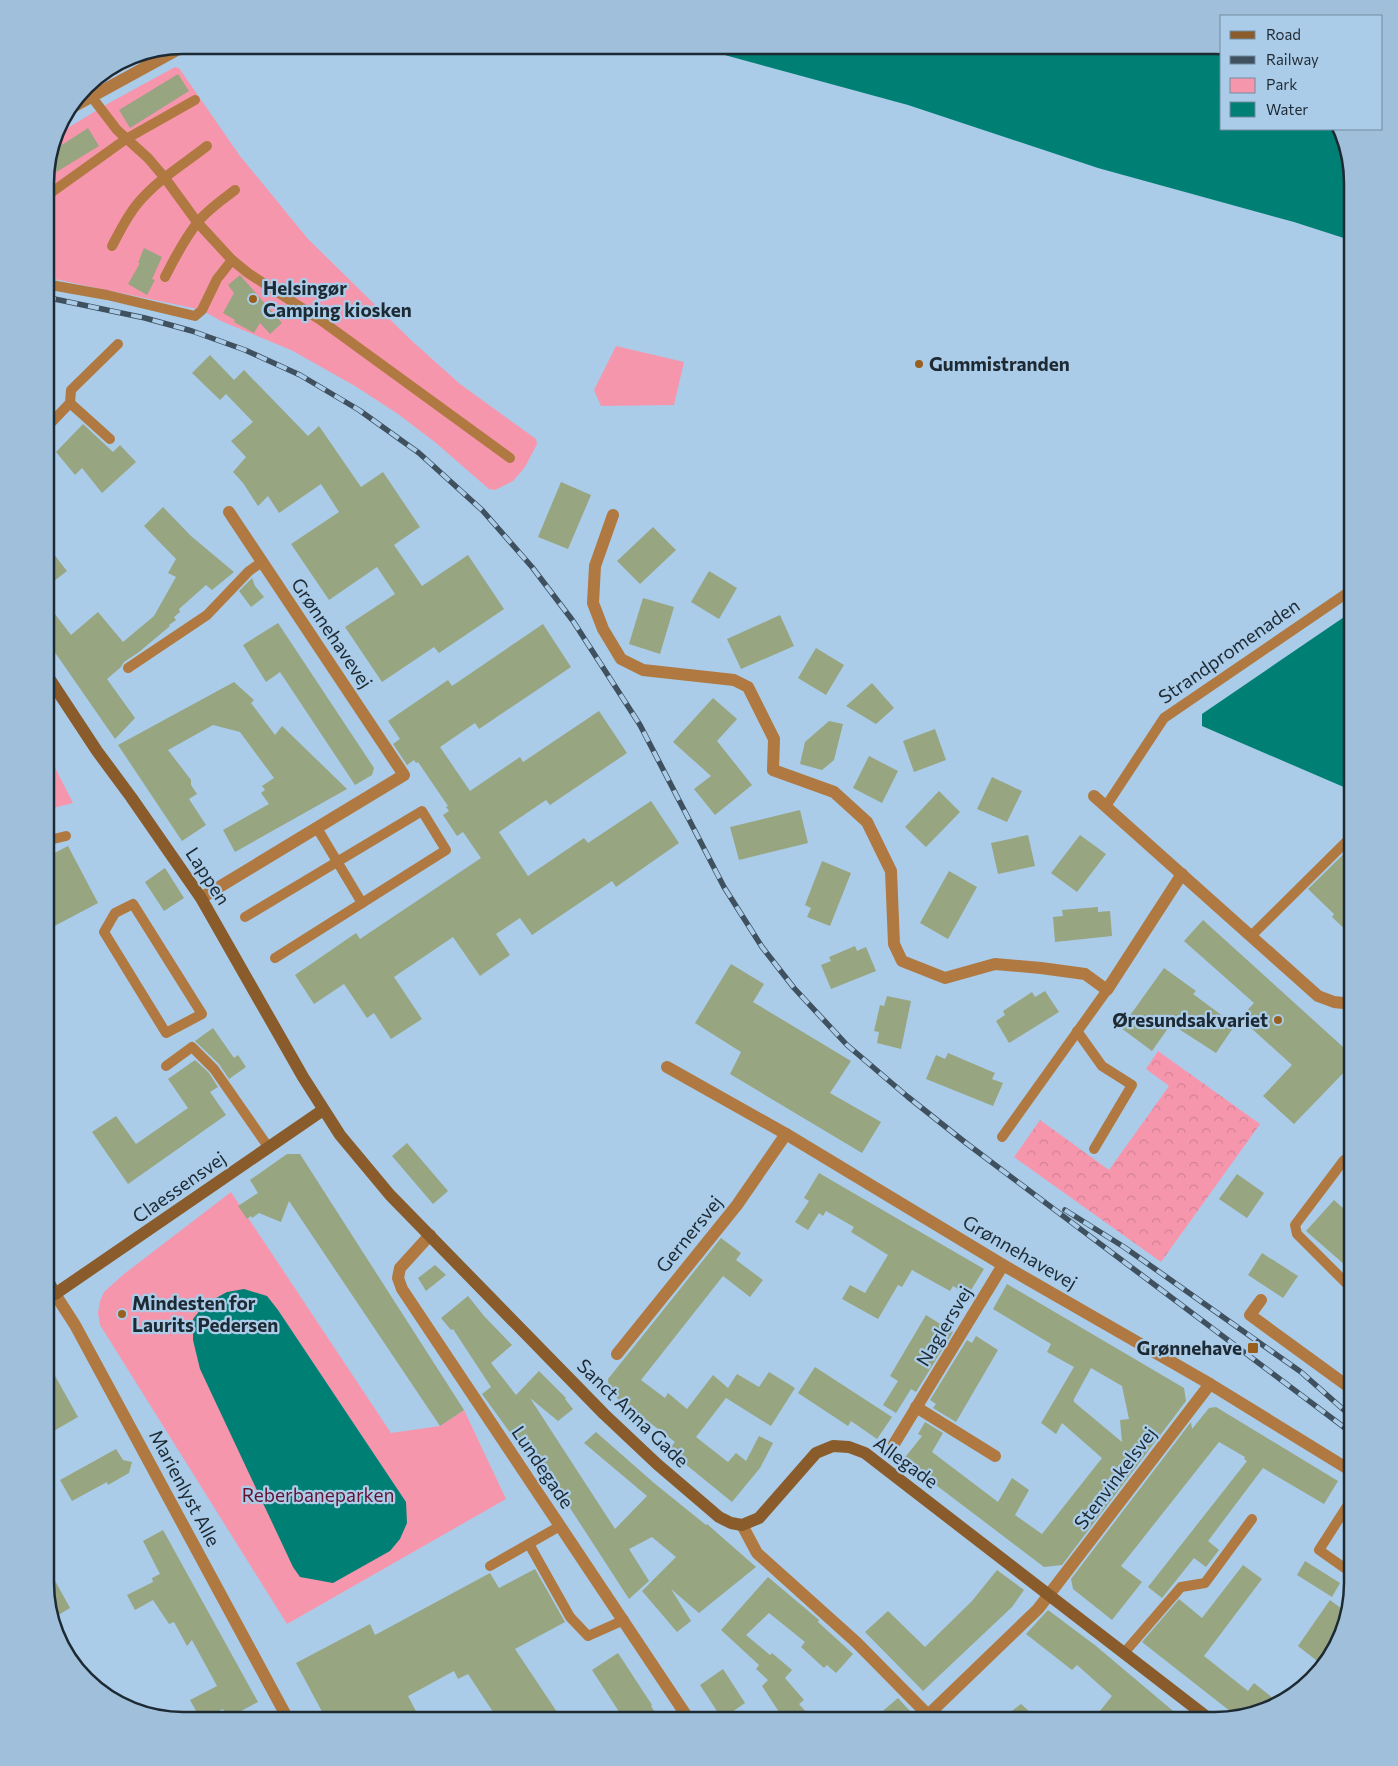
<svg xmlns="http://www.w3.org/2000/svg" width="1398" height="1766" font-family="Commissioner,sans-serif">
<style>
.forest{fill:url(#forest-crowns)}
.green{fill:#f696ad}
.water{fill:#007f74}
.building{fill:#97a581;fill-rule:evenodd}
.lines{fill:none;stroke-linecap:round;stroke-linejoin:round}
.lane{stroke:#b07942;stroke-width:10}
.street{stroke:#b07942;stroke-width:12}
.secondary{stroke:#8a5c2b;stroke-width:12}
.rail-casing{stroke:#3f505f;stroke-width:5.5}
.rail{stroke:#abcce8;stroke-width:4;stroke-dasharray:11;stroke-linecap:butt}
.poi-dot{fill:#995f1d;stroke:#abcce8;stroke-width:2}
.labels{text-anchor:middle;stroke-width:4.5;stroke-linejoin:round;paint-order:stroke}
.poi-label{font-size:19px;font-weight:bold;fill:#1d2a34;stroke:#abcce8;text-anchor:start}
.street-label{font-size:19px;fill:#1d2a34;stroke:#abcce8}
.park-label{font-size:19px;fill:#62122f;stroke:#abcce8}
.rim{fill:none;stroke:#1d2a34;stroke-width:2.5}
</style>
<defs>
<pattern id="forest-crowns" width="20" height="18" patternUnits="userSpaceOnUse" patternTransform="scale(1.25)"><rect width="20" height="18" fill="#f696ad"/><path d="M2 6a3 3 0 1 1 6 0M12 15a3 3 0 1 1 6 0" fill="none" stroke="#d28195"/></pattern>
</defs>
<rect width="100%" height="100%" fill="#abcce8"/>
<path class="forest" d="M1158 1051 1260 1124 1161 1262 1014 1157 1040 1120 1109 1170 1169 1086 1146 1069Z"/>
<g class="green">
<path d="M175 67 179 68 240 156 308 239 412 341 460 384 536 439 537 444 525 467 513 481 495 490 489 489 436 443 398 414 355 386 291 350 221 321 202 310 45 277V174L56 135 109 103Z"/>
<path d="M616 346 684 362 674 405 601 406 594 390Z"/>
<path d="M45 748 73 803 45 810Z"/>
<path d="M231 1192 391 1433 440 1426 464 1410 506 1499 287 1624 100 1325 98 1313 100 1301 104 1292 124 1274Z"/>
</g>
<g class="water">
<path d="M688 45H1222V129H1337L1353 183V241L1294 222 1098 168 908 105Z"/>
<path d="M1353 611V791L1202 726V714Z"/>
<path d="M244 1289 267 1296 278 1310 406 1502 407 1523 400 1539 390 1551 333 1583 300 1577 293 1567 200 1369 193 1340V1319L205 1304 227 1292Z"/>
</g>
<g class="building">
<path d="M178 74 189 91 130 128 119 110Z"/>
<path d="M88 128 99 146 45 179 51 152Z"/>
<path d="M144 248 162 257 152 279 155 280 147 295 128 284 140 263H138Z"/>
<path d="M240 275 282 323 270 334 260 323 254 333 234 322 235 320 223 313 234 293 228 285Z"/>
<path d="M210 355 234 380 244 370 308 436 319 426 361 487 383 472 420 527 394 545 422 586 468 555 504 609 439 653 434 647 382 682 345 627 395 594 377 567 329 600 291 544 339 512 321 484 279 513 268 496 258 506 243 483 233 472 246 457 231 441 253 422 226 394 220 400 192 373Z"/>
<path d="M83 424 113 452 120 445 136 462 102 493 82 468 75 475 56 452Z"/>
<path d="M561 482 591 495 568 549 538 537Z"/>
<path d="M163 507 191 536 234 572 212 590 206 585 179 609 180 612 174 617 176 620 169 625 170 626 139 652 124 662 121 667 107 679 135 718 115 739 45 638V601L71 635 98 612 123 642 154 616 176 577 168 573 176 559 144 526Z"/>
<path d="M653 527 676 550 640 584 617 561Z"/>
<path d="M45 543 67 571 45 588Z"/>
<path d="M709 571 737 588 719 619 691 602Z"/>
<path d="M252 578 255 586 264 597 251 607 239 591Z"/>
<path d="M643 598 674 607 660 654 629 644Z"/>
<path d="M780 615 794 646 741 669 727 639Z"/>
<path d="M278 623 374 768 372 775 355 785 280 672 266 682 243 645Z"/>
<path d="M543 624 571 667 479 729 475 723 440 747 470 791 520 757 523 762 599 711 627 753 550 805 546 800 499 832 528 876 584 838 588 843 651 801 679 843 616 887 612 881 532 935 520 918 496 934 510 955 480 976 453 937 394 977 422 1019 391 1039 374 1013 367 1018 344 984 314 1004 295 975 356 933 360 939 481 858 463 832 457 836 443 815 449 811 446 807 448 806 418 762 416 763 414 760 407 765 393 744 400 739 388 721 448 680 452 686Z"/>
<path d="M816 648 844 665 826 695 798 678Z"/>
<path d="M234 682 254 700 251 703 275 735 282 726 347 789 235 852 223 830 269 804 261 793 265 790 262 786 274 778 240 732 213 725 168 750 191 780V785L197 794 189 799 206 825 182 841 118 745Z"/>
<path d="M872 683 894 708 876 724 846 706Z"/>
<path d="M713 698 737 719 717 741 752 785 715 815 694 789 711 776 673 742Z"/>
<path d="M829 721 843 724 834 760 822 770 800 764 805 742Z"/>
<path d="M935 729 946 760 914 772 903 741Z"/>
<path d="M869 756 898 771 882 803 853 788Z"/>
<path d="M992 777 1022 791 1007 822 977 809Z"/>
<path d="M939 791 960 812 926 847 905 827Z"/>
<path d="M800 810 808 843 739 860 730 827Z"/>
<path d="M1028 835 1035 866 998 874 991 843Z"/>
<path d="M1080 835 1106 854 1077 892 1051 873Z"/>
<path d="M1353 845V937L1332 917 1334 914 1308 889Z"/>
<path d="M68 846 98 903 45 931V858Z"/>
<path d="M822 861 851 873 830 926 807 917 811 908 805 905Z"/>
<path d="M165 868 184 898 164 911 145 882Z"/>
<path d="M949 871 977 887 948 939 920 923Z"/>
<path d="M1098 907V912L1110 911 1112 936 1055 942 1053 917 1063 916 1062 910Z"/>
<path d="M1203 920 1353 1056V1063L1294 1124 1263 1096 1292 1065 1240 1018 1254 1003 1184 941Z"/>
<path d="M855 946 857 951 866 947 876 971 831 989 821 965 831 961 829 957Z"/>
<path d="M731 964 764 984 753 1002 851 1061 830 1093 881 1122 862 1153 730 1074 741 1052 695 1023Z"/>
<path d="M1164 968 1196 991 1193 994 1235 1025 1216 1053 1171 1024 1152 1051 1121 1028Z"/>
<path d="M1045 991 1059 1012 1009 1043 996 1021 1005 1015 1003 1011 1032 992 1035 997Z"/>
<path d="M887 996 911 1001 901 1049 877 1043 879 1032 874 1031 880 1005 884 1006Z"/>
<path d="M213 1028 234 1058 238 1055 246 1067 229 1079 219 1064 195 1041Z"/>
<path d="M948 1053 995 1073 992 1079 1003 1083 993 1106 926 1079 936 1055 945 1059Z"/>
<path d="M195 1060 209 1073 218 1087 210 1092 226 1115 128 1184 92 1132 116 1116 136 1144 188 1108 168 1079Z"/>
<path d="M407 1143 448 1191 433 1204 392 1156Z"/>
<path d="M287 1154H300L464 1410 440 1426 289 1201 281 1222 259 1213 252 1218 251 1216 247 1219 238 1206 258 1193 250 1180Z"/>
<path d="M819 1173 984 1269 968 1295 953 1286 950 1291 912 1270 902 1287 898 1285 878 1319 842 1299 850 1285 865 1293 888 1255 851 1232 854 1227 826 1211 823 1216 819 1213 808 1230 795 1222 809 1201 804 1198Z"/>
<path d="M1237 1174 1264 1193 1247 1218 1219 1199Z"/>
<path d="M1334 1200 1353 1217V1272L1306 1231Z"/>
<path d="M721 1238 741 1253 736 1260 763 1280 750 1297 723 1276 641 1380 665 1398 668 1393 687 1409 713 1375 728 1388 737 1374 759 1387 769 1372 795 1388 771 1426 726 1398 696 1437 728 1462 736 1453 746 1461 759 1436 773 1443 760 1468 732 1502 668 1450 675 1442 623 1402 622 1403 609 1390 608 1379Z"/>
<path d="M1262 1253 1298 1276 1283 1298 1248 1275Z"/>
<path d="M435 1265 446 1275 426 1291 418 1278Z"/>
<path d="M1007 1284 1184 1388 1186 1401 1062 1565 1044 1567 903 1460 922 1436 918 1434 925 1422 943 1433 932 1452 998 1502 1012 1478 1029 1490 1015 1515 1042 1534 1102 1458 1062 1423 1056 1434 1041 1423 1074 1367 1047 1352 1051 1344 993 1309ZM1091 1368 1122 1386 1129 1419 1120 1420 1122 1442 1074 1402V1399Z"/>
<path d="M468 1296 484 1316 512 1345 491 1363 516 1395 539 1371 566 1398 565 1399 573 1409 558 1421 530 1398 615 1529 647 1496 584 1443 596 1432 654 1483 706 1525 707 1524 756 1567 699 1613 671 1589 691 1621 677 1632 642 1591 676 1557 652 1537 629 1549 649 1581 629 1599 524 1437 517 1442 482 1394 491 1387 453 1329 451 1330 441 1318Z"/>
<path d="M926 1315 953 1332 916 1392 911 1389 896 1413 883 1405 898 1381 890 1376Z"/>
<path d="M976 1336 998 1350 956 1422 933 1408 936 1404 930 1400 967 1340 972 1343Z"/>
<path d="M45 1358 78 1417 45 1436Z"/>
<path d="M815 1367 892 1417 877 1439 851 1421 848 1426 798 1393Z"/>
<path d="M1216 1407 1338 1481 1324 1504 1263 1468 1208 1541 1219 1550 1206 1567 1194 1558 1162 1598 1148 1587 1247 1461 1244 1459 1245 1457 1219 1442 1121 1566 1142 1582 1112 1620 1073 1589 1071 1579 1191 1422 1192 1429 1209 1408Z"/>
<path d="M116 1449 123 1460 132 1462 129 1473 108 1485 107 1482 72 1501 60 1480Z"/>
<path d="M163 1530 258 1702 228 1718 223 1709 201 1720 190 1700 217 1686 192 1640 187 1646 174 1622 169 1624 153 1600 135 1610 127 1595 153 1582 152 1578 160 1574 143 1541Z"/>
<path d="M1305 1561 1340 1583 1332 1597 1297 1575Z"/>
<path d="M1243 1565 1262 1579 1204 1656 1248 1691 1254 1683 1278 1702 1235 1715 1142 1642 1179 1599 1202 1618Z"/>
<path d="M47 1566 70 1608 55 1617 45 1583V1567Z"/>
<path d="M535 1569 565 1622 515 1649 563 1721H499L468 1674 458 1679 454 1671 408 1696 421 1721H327L296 1663 370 1624 375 1635 490 1573 499 1588Z"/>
<path d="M997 1570 1024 1590 1012 1607 923 1691 865 1632 888 1611 925 1647 972 1601Z"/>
<path d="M768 1577 819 1620 818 1622 853 1654 836 1673 827 1665 824 1668 801 1647 805 1642 769 1613 746 1635 770 1655 772 1653 792 1670 785 1678 804 1700 799 1704 814 1721H785L762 1686 768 1680 756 1669 759 1665 721 1630Z"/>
<path d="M1330 1600 1346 1612 1342 1629 1332 1644 1336 1647 1321 1664 1298 1646Z"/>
<path d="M1048 1610 1096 1646 1185 1721H1092L1112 1696 1077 1665 1072 1670 1026 1634Z"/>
<path d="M618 1653 652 1705 651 1706 660 1721H625L592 1670Z"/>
<path d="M723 1669 745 1703 722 1719 700 1685Z"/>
<path d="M898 1698 919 1721H871Z"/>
<path d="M1021 1704 1040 1721H999Z"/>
</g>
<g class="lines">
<g class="lane">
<path d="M91 96 117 130 148 158 165 178 197 222 232 260"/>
<path d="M45 197 126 139 195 100"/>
<path d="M112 246C120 231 127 216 138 203 157 180 184 164 207 146"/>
<path d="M165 277C174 259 184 240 197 223 207 210 222 200 235 190"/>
<path d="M45 284 107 295 195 316 202 310 217 279 232 260 248 273 319 319 510 458"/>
<path d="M70 403 110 439"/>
<path d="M45 429 70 403 71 390 118 344"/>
<path d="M128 668 207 615 249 571 262 562"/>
<path d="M1106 806 1164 718 1353 589"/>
<path d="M317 828 362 903"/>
<path d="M45 841 66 836"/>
<path d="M133 904 202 1014 166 1033 104 932 115 913Z"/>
<path d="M245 917 422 811 446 850 275 958"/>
<path d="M1251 936 1353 835"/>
<path d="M1077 1031 1102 1066 1132 1085 1094 1149"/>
<path d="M166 1066 192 1047 214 1069 269 1148"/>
<path d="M1002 1137 1107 990"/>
<path d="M1344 1160 1295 1225 1297 1234 1353 1290"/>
<path d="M529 1544 570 1617 588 1636 624 1620"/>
<path d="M490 1566 560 1526"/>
<path d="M1353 1574 1319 1550 1353 1497"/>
<path d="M1124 1653 1181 1587 1205 1583 1252 1519"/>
</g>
<g class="street">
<path d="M69 109 175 51 178 46"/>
<path d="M613 515 595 566 593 603 603 629 621 659 643 670 734 680 748 687 774 739 773 770 834 792 867 822 891 871 894 944 902 961 945 978 995 964 1041 968 1085 974 1107 990 1182 874"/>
<path d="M1094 796 1318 996 1334 1002 1353 1004"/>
<path d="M201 898 404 775 229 512"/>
<path d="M667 1067 786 1134 1003 1265 1210 1384 1353 1472"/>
<path d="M430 1235 400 1268 398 1278 402 1289 690 1721"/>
<path d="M55 1294 75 1325 289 1721"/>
<path d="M1261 1300 1250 1315 1353 1390"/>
<path d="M617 1354 737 1205 786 1134"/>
<path d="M916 1407 995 1456"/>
<path d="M894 1444 1003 1265"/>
<path d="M742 1525 757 1553 856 1642 934 1721"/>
<path d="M928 1715 1038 1609 1210 1384"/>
</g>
<g class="secondary">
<path d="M45 672 97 751 131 797 201 898 303 1077 340 1135 390 1195 604 1414 657 1464 719 1517 731 1523 742 1525 759 1518 816 1453 833 1446 849 1447 865 1453 1212 1721"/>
<path d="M45 1275 55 1294 323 1110"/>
</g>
<g class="rail-casing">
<g id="rail">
<path d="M45 297 145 318 192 331 245 350 300 375 359 410 419 453 482 510 532 567 573 621 640 725 724 887 762 947 794 988 847 1045 908 1097 966 1143 1353 1434"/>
<path d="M1065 1210 1124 1247 1301 1372 1353 1418"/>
</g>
</g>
<use href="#rail" class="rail"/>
</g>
<g class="poi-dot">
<circle cx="253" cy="299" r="5"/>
<circle cx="919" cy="364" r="5"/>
<circle cx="1278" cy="1020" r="5"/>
<circle cx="122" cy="1314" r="5"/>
<rect x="1247" y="1342" width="12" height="12" rx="2.5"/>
</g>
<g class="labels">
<g class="poi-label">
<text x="263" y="295">Helsingør<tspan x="263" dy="22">Camping kiosken</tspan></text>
<text x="929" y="371">Gummistranden</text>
<text x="1268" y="1027" text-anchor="end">Øresundsakvariet</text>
<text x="132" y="1310">Mindesten for<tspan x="132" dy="22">Laurits Pedersen</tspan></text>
<text x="1242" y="1355" text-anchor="end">Grønnehave</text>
</g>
<g class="street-label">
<text transform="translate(332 633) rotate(56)" y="7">Grønnehavevej</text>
<text transform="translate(1229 651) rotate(-35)" y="7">Strandpromenaden</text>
<text transform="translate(208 876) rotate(57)" y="7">Lappen</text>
<text transform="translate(179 1187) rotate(-35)" y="7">Claessensvej</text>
<text transform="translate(689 1234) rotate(-51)" y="7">Gernersvej</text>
<text transform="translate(1020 1252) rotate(30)" y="7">Grønnehavevej</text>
<text transform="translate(944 1326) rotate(-59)" y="7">Naglersvej</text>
<text transform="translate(633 1413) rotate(44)" y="7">Sanct Anna Gade</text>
<text transform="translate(906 1462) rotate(36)" y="7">Allegade</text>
<text transform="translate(543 1467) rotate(56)" y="7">Lundegade</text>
<text transform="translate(1115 1478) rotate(-53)" y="7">Stenvinkelsvej</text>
<text transform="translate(185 1488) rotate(62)" y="7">Marienlyst Alle</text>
</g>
<g class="park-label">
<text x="318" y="1502">Reberbaneparken</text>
</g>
</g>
<path d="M0 0H1398V1766H0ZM183 54H1215A129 129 0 0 1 1344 183V1583A129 129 0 0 1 1215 1712H183A129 129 0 0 1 54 1583V183A129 129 0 0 1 183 54Z" fill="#a0bfda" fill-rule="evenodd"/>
<path class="rim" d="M183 54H1215A129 129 0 0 1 1344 183V1583A129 129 0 0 1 1215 1712H183A129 129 0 0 1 54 1583V183A129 129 0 0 1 183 54Z"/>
<rect x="1220" y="15" width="162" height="115" fill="#abcce8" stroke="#728ba0"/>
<rect x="1230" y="31" width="25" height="8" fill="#8a5c2b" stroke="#728ba0"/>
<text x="1266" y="40" font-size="15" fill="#1d2a34">Road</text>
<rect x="1230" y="56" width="25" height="8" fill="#3f505f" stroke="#728ba0"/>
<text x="1266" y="65" font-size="15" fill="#1d2a34">Railway</text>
<rect x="1230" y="78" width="25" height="15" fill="#f696ad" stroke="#728ba0"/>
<text x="1266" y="90" font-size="15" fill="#1d2a34">Park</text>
<rect x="1230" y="102" width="25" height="15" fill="#007f74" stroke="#728ba0"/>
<text x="1266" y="115" font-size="15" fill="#1d2a34">Water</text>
</svg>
